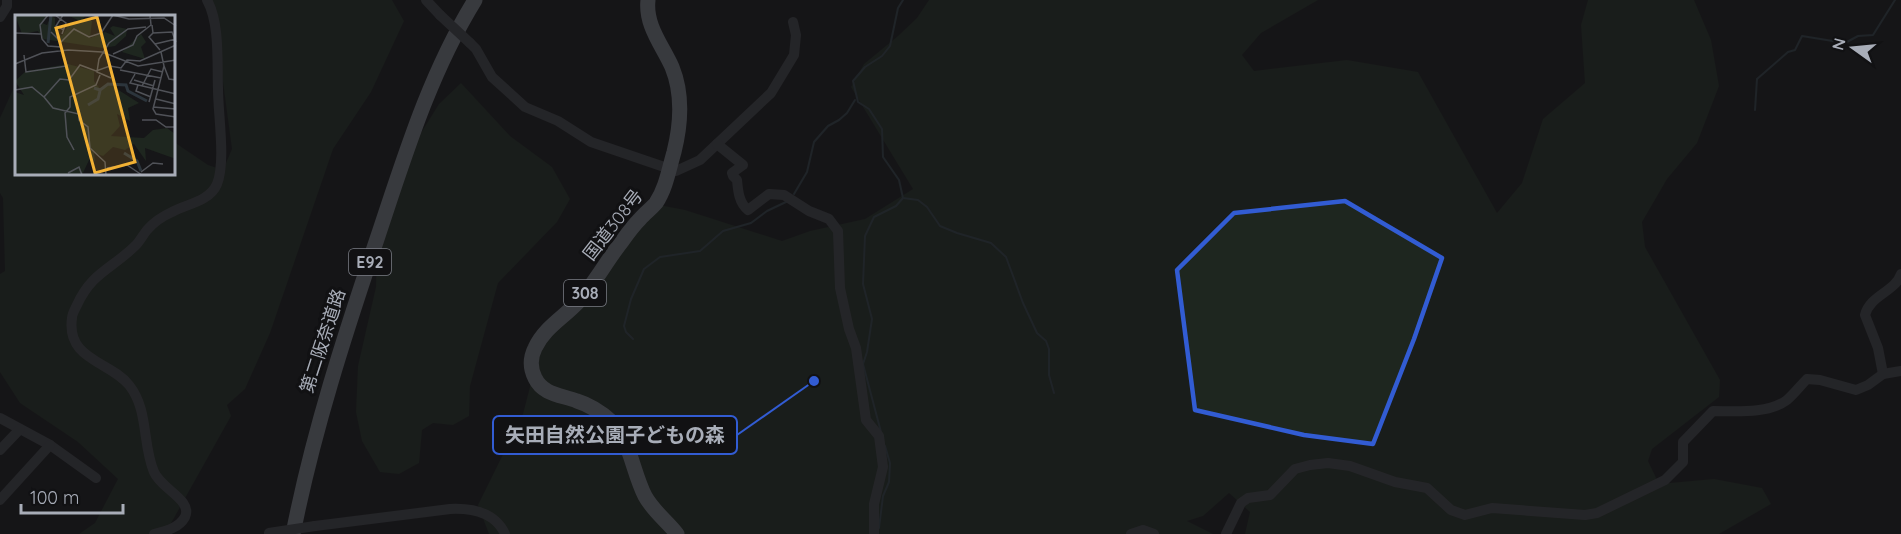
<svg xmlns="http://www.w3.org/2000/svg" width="1901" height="534" font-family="Quicksand,'Noto Sans JP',sans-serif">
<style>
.green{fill:#1e261f}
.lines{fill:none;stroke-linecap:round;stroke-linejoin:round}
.stream{stroke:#2c353c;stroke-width:2}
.minor{stroke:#37383d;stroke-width:10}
.highway{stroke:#63666e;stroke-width:15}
.minor-bridge{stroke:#37383d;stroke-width:10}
.marked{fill:none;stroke:#325cd3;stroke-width:4.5;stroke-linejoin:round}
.labels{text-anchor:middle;stroke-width:6;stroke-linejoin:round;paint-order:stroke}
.shield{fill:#111113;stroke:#7b7e86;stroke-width:1.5}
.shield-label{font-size:16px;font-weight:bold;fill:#a8adb8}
.street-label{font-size:18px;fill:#a8adb8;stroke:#111113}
.inset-river{fill:none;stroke:#2c353c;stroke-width:3}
.inset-road{fill:none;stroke:#505258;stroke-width:1.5}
.view{fill:#f2b134;fill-opacity:0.15;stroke:#f2b134;stroke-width:3}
.inset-edge{fill:none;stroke:#a8adb8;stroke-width:3}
.leader{fill:none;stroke:#325cd3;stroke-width:2}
.callout-dot{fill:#325cd3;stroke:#111113;stroke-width:2}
.callout{fill:#111113;stroke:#325cd3;stroke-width:2}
.callout-label{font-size:20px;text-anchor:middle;font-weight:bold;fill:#a8adb8}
</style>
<rect width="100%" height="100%" fill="#161618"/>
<g class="green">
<path d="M212 0H392L404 21 371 92 333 149 270 333 245 389 227 405 231 416 165 534H79L95 523 118 479 78 442 20 403 0 372V274L5 271 3 198 0 193V118L16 83V174H174V142L208 165 223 170 232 149Z"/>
<path d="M929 0H1318L1261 33 1242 55 1254 71 1347 60 1418 72 1497 213 1522 183 1543 119 1585 83 1581 25 1588 0H1694L1711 40 1719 86 1697 143 1667 179 1642 222 1645 247 1720 380 1719 397 1652 449 1648 461 1659 484 1714 479 1762 488 1771 504 1719 534H1245L1250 512 1229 493 1203 516 1187 521 1213 534H489L478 505 523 414 540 348 659 205 685 210 782 241 810 231 865 219 913 189 851 87 864 64 898 36 917 18Z"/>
<path d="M461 83 510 136 552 167 570 199 557 222 498 283 470 386 469 416 453 425 433 423 422 430 419 463 399 474 380 472 362 441 356 412 358 366 376 287 377 244 414 144 439 104Z"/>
</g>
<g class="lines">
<g class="stream">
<path d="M1755 110 1757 79 1788 52 1795 50 1802 36 1845 43 1858 36 1873 35 1895 0"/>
<path d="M794 194 807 172 814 142 828 126 839 120 847 113 855 100"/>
<path d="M903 198 918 200 927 207 940 226 957 233 991 243 1006 257 1023 303 1037 333 1046 341 1049 349V375L1054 393"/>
<path d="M633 339 626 332 624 326 631 299 644 269 660 257 700 251 723 231 751 223 767 211 788 201"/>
<path d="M881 432 863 364 867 352 872 319 863 284 865 236 874 217 896 206 903 198 899 180 883 157 882 129 869 109 858 102 853 81 865 67 882 56 890 46 898 8 903 0"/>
<path d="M879 528 883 496 889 482 890 463 885 446"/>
</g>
<g class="minor">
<path d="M426 0 440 15"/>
<path d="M0 17 7 6V0"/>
<path d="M470 43 476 49 492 77 525 107 558 121 591 142 676 171 700 160 771 93 794 55 796 35 793 22"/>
<path d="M717 144 743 165 732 173 733 176 737 180C738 191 739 203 748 210L769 194 784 195 809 211 829 219 838 231 840 288 849 329 856 348 866 420 879 436 883 467 874 504V534"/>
<path d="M1883 374 1878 348 1865 315C1870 295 1895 292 1901 274"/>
<path d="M0 418 50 445 96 478"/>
<path d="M0 450 20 429"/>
<path d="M0 500 50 445"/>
<path d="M315 526 450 509C472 508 495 512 505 534"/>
<path d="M154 534C166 531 179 528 185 517 193 500 161 489 154 472 142 444 149 410 129 385 110 361 66 360 72 318 72 314 75 309 77 305 92 272 112 269 136 245 140 241 143 235 147 230 153 223 163 216 172 212 187 204 210 201 217 184 226 162 218 114 218 89 217 63 220 23 207 0"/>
<path d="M1131 534 1143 530 1154 534"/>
<path d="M1226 534 1241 503 1248 498 1270 495 1295 469 1310 465 1328 463 1350 466 1395 482 1427 488 1451 510 1465 515 1492 508 1585 515 1597 513 1665 480 1683 462V442L1713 411C1736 411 1768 414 1787 400 1794 394 1801 385 1807 379L1820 380 1856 390 1868 385 1883 374 1901 371"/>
</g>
<g class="highway">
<path d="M648 0C645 25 662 45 672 67 683 94 681 124 674 152 669 169 666 188 656 203 651 209 645 213 640 219 634 225 628 233 623 240 607 260 595 283 578 302 563 318 544 328 535 348 530 358 530 368 535 378 543 395 562 395 577 401 590 405 602 413 612 422 630 440 633 473 645 496 653 511 667 521 677 534"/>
<path d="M293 534C313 432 345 334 378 236 405 155 430 73 475 0"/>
</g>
<g class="minor-bridge">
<path d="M440 15 470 43"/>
<path d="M269 533 315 526"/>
</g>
</g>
<path d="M0 0H1901V534H0ZM1345 201 1442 258 1414 339 1373 444 1304 435 1195 410 1177 270 1234 213Z" fill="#161618" fill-opacity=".55" fill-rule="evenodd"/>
<path class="marked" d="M1345 201 1442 258 1414 339 1373 444 1304 435 1195 410 1177 270 1234 213Z"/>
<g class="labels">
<g class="shield">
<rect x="349" y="249" width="42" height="26" rx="4.5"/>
<rect x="564" y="280" width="42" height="26" rx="4.5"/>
</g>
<g class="shield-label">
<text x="370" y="268">E92</text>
<text x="585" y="299">308</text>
</g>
<g class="street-label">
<text transform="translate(613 225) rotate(-52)" y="6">国道308号</text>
<text transform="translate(323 341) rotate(-72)" y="6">第二阪奈道路</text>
</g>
</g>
<g transform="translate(15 15)">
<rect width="160" height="160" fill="#161618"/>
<path d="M0 0H33L27 8 32 10 36 1 40 3V17L47 21 55 7 65 6 52 0H71L67 5 77 6 75 23 90 17 100 21 95 13 98 11 112 14 111 21 100 31 88 33 28 24 23 16 7 19ZM126 19 131 27 126 32 130 44 107 37ZM53 49 79 56V66L86 75 94 69 124 88 113 93 115 106 102 99 105 111 96 121 129 123 138 115 152 113 160 119 161 144 130 133 131 146 119 129 110 135 98 132 88 141 79 138 80 146 75 143 67 160H0V77L9 80 0 66 11 56Z" fill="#1e261f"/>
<path class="inset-river" d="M33 28 36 0M79 73 85 75 93 69 111 70 113 76 132 86M73 90 83 84 85 76M109 138 122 146 126 156"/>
<path class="inset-road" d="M40 0 51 8 47 19M48 0 41 11 49 15M71 0H94M98 0 114 4 149 3 161 11M137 10 138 18 134 22 145 35M36 17 46 27 59 14 74 22 86 18 98 0M0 18 26 19M138 18 157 17 161 27M140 29 161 24M146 37 149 51 138 94 141 99 161 102M98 39 118 30 122 21 136 10 135 0M9 40 11 57 52 51 46 32 33 31 27 24 25 10 33 0M0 49 27 38 53 35 87 37 123 51 161 45M149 51 154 64 161 65M105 55 146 63M120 59 115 68 161 79M96 63 82 57 84 44 94 28 113 14 131 12M119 65 139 71M123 70 121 76 136 82M127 71 136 54 148 57M0 75 17 72 29 82 45 64 54 65 65 50 81 56 95 51 106 53 112 45 125 46 161 30M29 82 38 93 64 99V105L73 112 75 133 90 147 91 160M141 84 161 89M134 87 140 65M138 92 161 94M127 105H141L151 112H161M59 135 52 122 50 98 55 92V82L81 70 85 60M92 153 112 150 127 160M126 157 138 148 148 149M53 158 64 152 67 160"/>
<path class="view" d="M82 2 120 147 80 158 41 13Z"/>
<rect width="160" height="160" class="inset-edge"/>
</g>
<path class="leader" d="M814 381L737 435"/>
<circle class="callout-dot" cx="814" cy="381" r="6"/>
<rect class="callout" x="493" y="416" width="244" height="38" rx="6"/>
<g class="callout-label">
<text x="615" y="442">矢田自然公園子どもの森</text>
</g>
<g transform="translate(1853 48) rotate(285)" stroke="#111113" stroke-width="4.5" paint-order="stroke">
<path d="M0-4.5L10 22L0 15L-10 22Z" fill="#a8adb8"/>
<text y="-9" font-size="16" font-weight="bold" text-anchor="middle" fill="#a8adb8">N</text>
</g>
<path d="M21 504v9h102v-9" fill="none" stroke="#a8adb8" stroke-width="3"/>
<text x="30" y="504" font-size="18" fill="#a8adb8" stroke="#111113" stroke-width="4.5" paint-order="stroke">100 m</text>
</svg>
